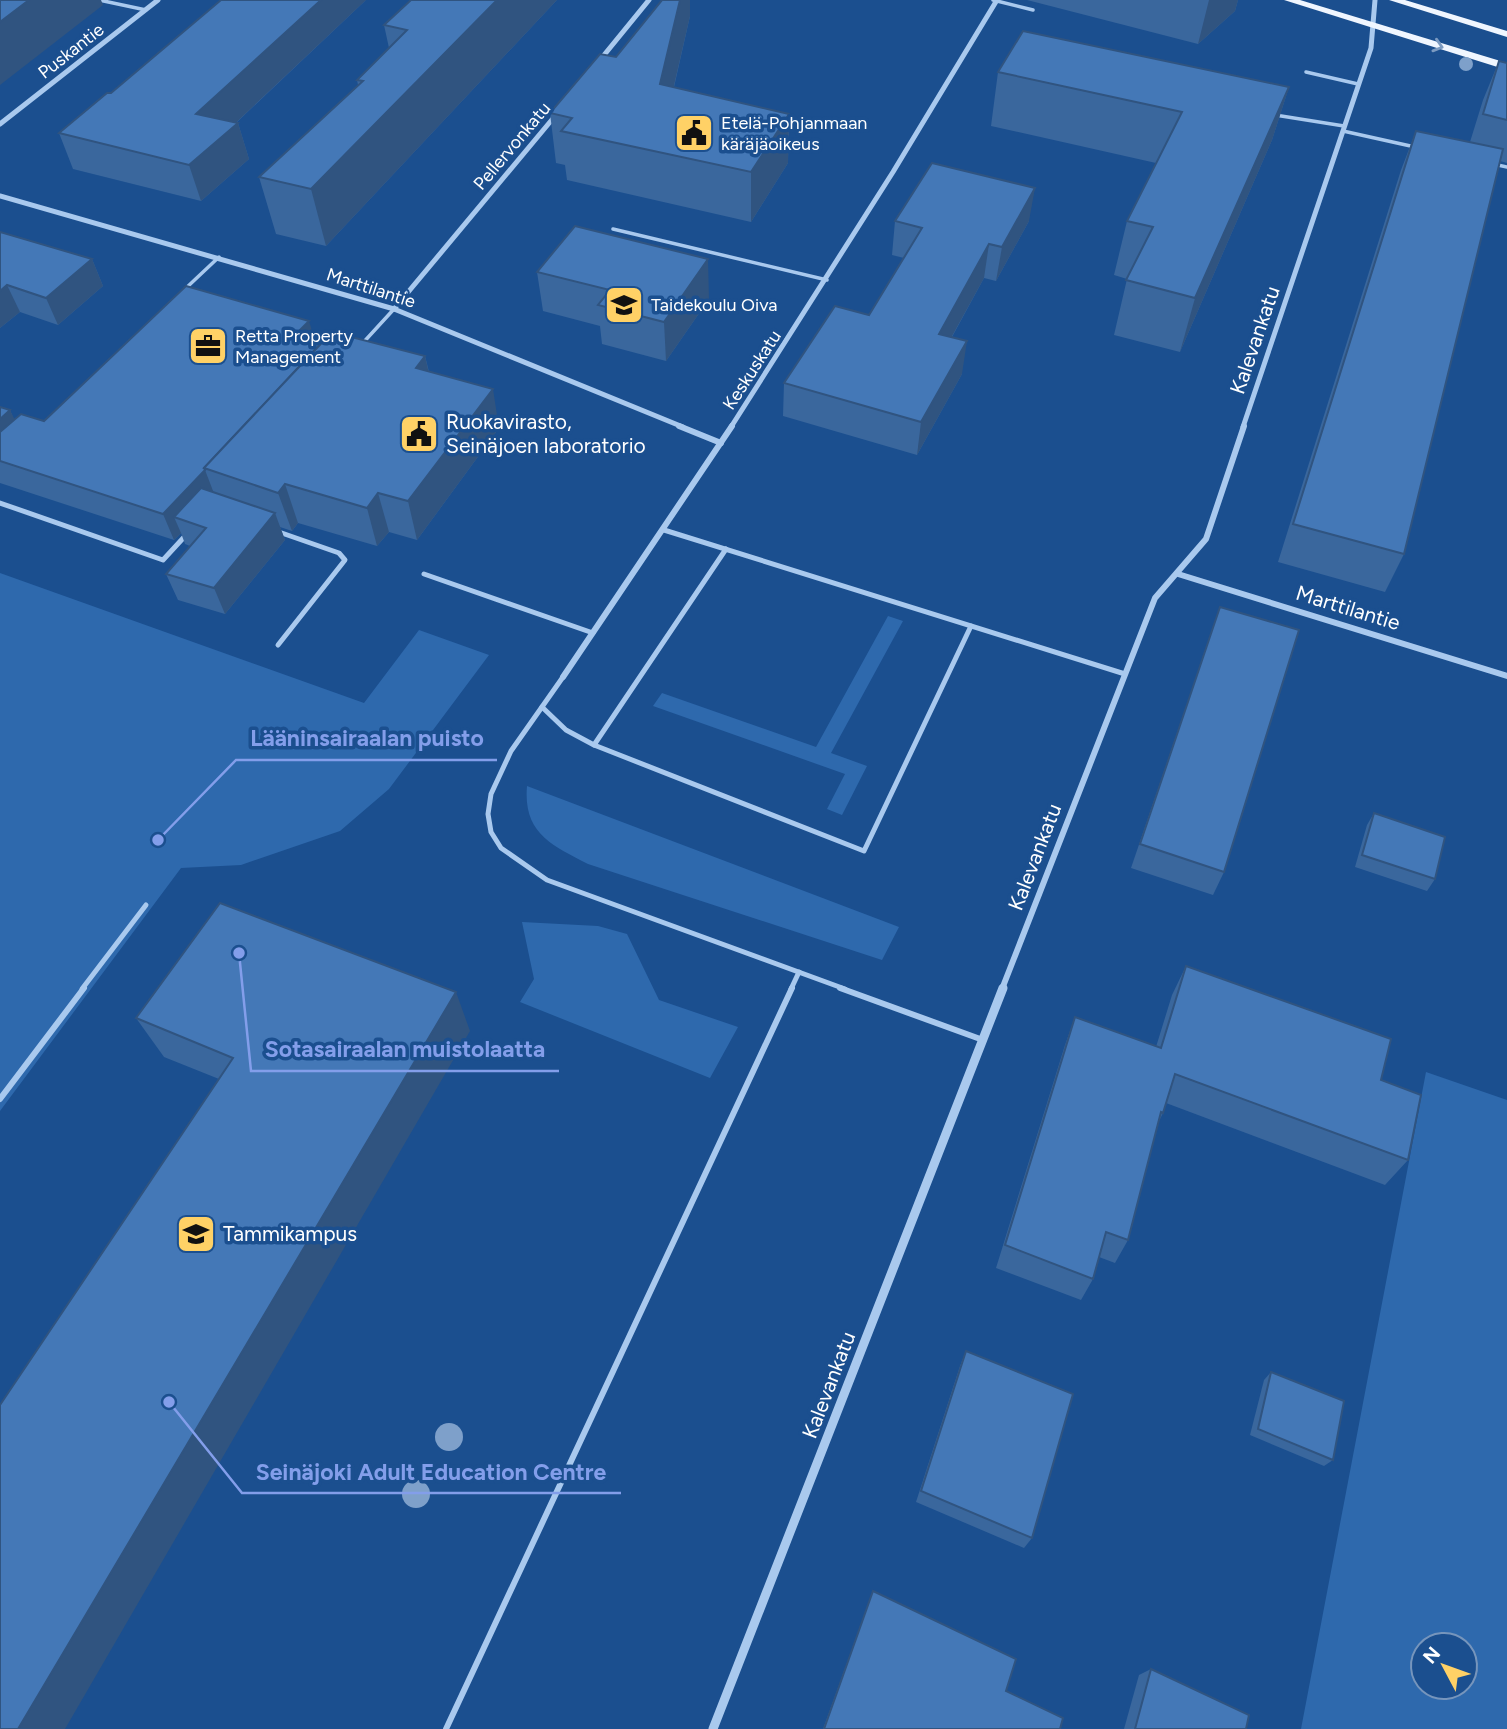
<svg xmlns="http://www.w3.org/2000/svg" width="1507" height="1729" font-family="Figtree,sans-serif">
<style>
.green{fill:#2e69ad;fill-rule:evenodd}
.lines{fill:none;stroke-linecap:round;stroke-linejoin:round}
.service-far2{stroke:#a9c9ee;stroke-width:3.5}
.service-far1{stroke:#a9c9ee;stroke-width:5}
.service{stroke:#a9c9ee;stroke-width:6}
.minor-far2{stroke:#a9c9ee;stroke-width:5}
.minor-far1{stroke:#a9c9ee;stroke-width:6}
.minor{stroke:#a9c9ee;stroke-width:9}
.primary{fill:#f0f6ff;fill-rule:evenodd}
.tree{fill:#7ea0ca}
.wall{fill:#3a679d}
.shaded-wall{fill:#305480}
.building{fill:#4478b7;stroke:#305480;stroke-width:2}
.oneway{stroke:#7b9ac1}
.labels{text-anchor:middle;stroke-width:7;stroke-linejoin:round;paint-order:stroke}
.far-street-label{font-size:18px;fill:#fff;stroke:#1b4f8f}
.far-poi-label{font-size:18px;fill:#fff;stroke:#1b4f8f;text-anchor:start}
.street-label{font-size:21px;fill:#fff;stroke:#1b4f8f}
.poi-label{font-size:21px;fill:#fff;stroke:#1b4f8f;text-anchor:start}
.leader{fill:none;stroke:#839eea;stroke-width:2.5}
.callout-dot{fill:#839eea;stroke:#1b4f8f;stroke-width:2.5}
.callout-label{font-size:23px;text-anchor:middle;font-weight:bold;fill:#839eea;stroke:#1b4f8f;stroke-width:7;stroke-linejoin:round;paint-order:stroke}
</style>
<rect width="100%" height="100%" fill="#1b4f8f"/>
<g class="green">
<path d="M0 573 364 703 419 630 489 655 389 789 340 831 241 865 181 868 0 1111Z"/>
<path d="M888 616 903 621 831 753 867 766 842 815 827 809 845 774 653 706 662 693 816 747Z"/>
<path d="M527 786 899 927 882 960 588 864C551 845 523 833 527 786Z"/>
<path d="M522 922 598 926 627 934 659 1000 738 1027 710 1078 520 1002 534 979Z"/>
<path d="M1426 1072 1507 1100V1729H1301ZM1423 1645H1465V1687H1423Z"/>
</g>
<g class="lines">
<g class="service-far2">
<path d="M99 0 146 10"/>
<path d="M993 0 1033 10"/>
<path d="M1306 72 1358 84"/>
<path d="M1275 115 1344 126"/>
<path d="M1343 131 1415 147"/>
<path d="M1493 164 1507 167"/>
<path d="M613 229 827 280"/>
<path d="M185 289 219 257"/>
<path d="M361 345 394 309"/>
</g>
<g class="service-far1">
<path d="M0 503 163 560 186 535"/>
<path d="M664 530 1125 674"/>
<path d="M276 531 339 553 345 560 278 645"/>
<path d="M424 574 593 633"/>
<path d="M563 677 511 751 491 794 488 814 491 832 501 848 547 880 845 989"/>
<path d="M542 707 566 730 594 745 864 851 971 626"/>
<path d="M594 745 726 549"/>
<path d="M82 989 146 905"/>
<path d="M791 989 799 972"/>
</g>
<g class="service">
<path d="M840 988 983 1040"/>
<path d="M0 1099 84 988"/>
<path d="M446 1729 792 988"/>
</g>
<g class="minor-far2">
<path d="M600 60 649 0"/>
<path d="M0 124 158 0"/>
<path d="M0 196 394 309 683 427"/>
<path d="M394 309 555 116"/>
<path d="M731 427 893 172 997 0"/>
<path d="M1243 427 1371 48 1375 0"/>
</g>
<g class="minor-far1">
<path d="M679 426 721 443"/>
<path d="M1178 574 1507 676"/>
<path d="M563 677 732 426"/>
<path d="M1002 989 1155 598 1206 539 1244 426"/>
</g>
<path class="minor" d="M713 1729 1003 988"/>
<g class="primary">
<path d="M1284 0H1300L1507 63V70Z"/>
<path d="M1389 0H1405L1507 31V37Z"/>
</g>
</g>
<g class="tree">
<circle cx="1466" cy="64" r="7"/>
<circle cx="449" cy="1437" r="14"/>
<circle cx="416" cy="1494" r="14"/>
</g>
<g class="wall">
<path d="M366 0 236 123H238L249 159 201 201 73 169 59 133 111 93Z"/>
<path d="M557 0 326 246 276 234 259 177 358 85 357 80 389 48 384 25Z"/>
<path d="M1027 0H1238L1235 11 1198 44Z"/>
<path d="M690 16 674 87 789 114 788 163 751 222 567 180 565 165 556 163 550 113 616 57Z"/>
<path d="M1499 61 1507 63V163L1500 161 1404 554 1385 592 1278 562 1401 170 1416 131 1470 142 1483 100Z"/>
<path d="M998 72 1289 87 1272 140 1180 352 1114 335 1127 279 1114 275 1127 221 1156 163 991 126Z"/>
<path d="M895 221H1029L996 281 984 278 952 337 962 374 917 455 783 416 784 383 869 315 904 258 892 255Z"/>
<path d="M0 232 92 259 103 286 58 325 20 312 0 328Z"/>
<path d="M537 272 709 299 666 361 602 344 600 326 543 311Z"/>
<path d="M314 339 323 341 425 356 429 372 499 428 417 540 389 532 377 546 298 523 292 531 280 527 285 540 225 614 178 600 166 574 190 546 185 544 181 533 174 540 0 483V407L10 410 14 420 44 421Z"/>
<path d="M1220 607 1224 872 1213 895 1131 868Z"/>
<path d="M1374 813 1435 879 1427 891 1355 867 1367 825Z"/>
<path d="M1186 966 1381 1080 1408 1160 1385 1185 1166 1103 1163 1113 1158 1123 1128 1240 1115 1263 1099 1257 1093 1279 1081 1300 996 1268 1065 1045 1075 1017 1156 1047 1172 995Z"/>
<path d="M136 1018 470 1031 219 1079 164 1057Z"/>
<path d="M966 1351 1032 1538 1024 1548 916 1502 960 1366Z"/>
<path d="M1271 1372 1333 1460 1324 1466 1250 1435 1264 1380Z"/>
<path d="M873 1591 1006 1691 1060 1729H823Z"/>
<path d="M1151 1669 1246 1729H1124L1139 1675Z"/>
</g>
<g class="shaded-wall">
<path d="M29 0H101L103 5 0 85V22Z"/>
<path d="M321 0H366L208 149 196 114Z"/>
<path d="M497 0H557L326 246 311 189Z"/>
<path d="M680 0H690V16L663 133 660 84Z"/>
<path d="M1209 0H1238L1235 11 1198 44Z"/>
<path d="M1289 87 1272 140 1180 352 1195 298Z"/>
<path d="M789 114 788 163 751 222V172Z"/>
<path d="M238 123 249 159 201 201 189 165Z"/>
<path d="M1035 188 1029 221 996 281 1002 247Z"/>
<path d="M989 244 984 278 935 367 939 334Z"/>
<path d="M92 259 103 286 58 325 46 298Z"/>
<path d="M708 259 709 299 666 361 664 322Z"/>
<path d="M7 285 20 312 0 328V291Z"/>
<path d="M309 321 317 347 296 334Z"/>
<path d="M967 341 962 374 917 455 921 422Z"/>
<path d="M425 356 434 396 416 368Z"/>
<path d="M493 389 499 428 417 540 408 501Z"/>
<path d="M10 410 23 437 0 459V419Z"/>
<path d="M205 470 215 496 174 517 181 533 174 540 163 514Z"/>
<path d="M285 484 298 523 292 531 278 493Z"/>
<path d="M378 493 389 532 377 546 367 508Z"/>
<path d="M275 513 285 540 225 614 214 588Z"/>
<path d="M456 992 470 1031 65 1729H18Z"/>
</g>
<g class="building">
<path d="M0 0H29L0 22Z"/>
<path d="M221 0H321L196 114 238 123 189 165 59 133 107 93H111Z"/>
<path d="M411 0H497L311 189 259 177 363 81 357 80 407 30 384 25Z"/>
<path d="M662 0H680L660 84 789 114 751 172 561 131 572 118 550 113 600 54 616 57Z"/>
<path d="M1023 31 1289 87 1195 298 1126 280 1153 227 1127 221 1182 112 998 72Z"/>
<path d="M1499 61 1507 63V120L1483 114Z"/>
<path d="M1416 131 1503 149 1404 554 1293 524Z"/>
<path d="M932 163 1035 188 1002 247 989 244 939 334 967 341 921 422 784 383 835 306 869 315 922 228 895 221Z"/>
<path d="M575 226 708 259 664 322 598 305 610 290 537 272Z"/>
<path d="M0 232 92 259 46 298 7 285 0 291Z"/>
<path d="M186 286 309 321 296 334 323 341 204 468 205 470 163 514 0 461V432L21 414 44 421Z"/>
<path d="M332 332 425 356 416 368 493 389 408 501 378 493 367 508 285 484 278 493 204 468Z"/>
<path d="M0 407 10 410 0 419Z"/>
<path d="M201 488 275 513 214 588 166 574 206 528 174 517Z"/>
<path d="M1220 607 1299 630 1224 872 1140 844Z"/>
<path d="M1374 813 1445 837 1435 879 1362 855Z"/>
<path d="M220 903 456 992 18 1729H0V1405L233 1058 136 1018Z"/>
<path d="M1186 966 1391 1039 1381 1080 1421 1095 1408 1160 1175 1074 1163 1113 1161 1112 1128 1240 1106 1232 1093 1279 1005 1245 1075 1017 1161 1048Z"/>
<path d="M966 1351 1073 1394 1032 1538 921 1491Z"/>
<path d="M1271 1372 1344 1401 1333 1460 1258 1429Z"/>
<path d="M873 1591 1016 1659 1006 1691 1063 1718 1060 1729H824Z"/>
<path d="M1151 1669 1249 1715 1246 1729H1135Z"/>
</g>
<defs><path id="oneway-chevron" d="M-2-3.5L2.5 0L-2 3.5" fill="none" stroke-width="1.6" stroke-linecap="round" stroke-linejoin="round" transform="scale(1.75)"/></defs>
<use class="oneway" href="#oneway-chevron" transform="translate(1438 46) rotate(17)"/>
<defs>
<g id="civic-square" transform="scale(2.0125)"><rect x="-9" y="-9" width="18" height="18" rx="4" fill="#ffd166" stroke="#1b4f8f"/><path d="M-.6-6.5H3V-4.5H.6V-3L4-1V1h2V6H-6V1h2V-1L-.6-3ZM-1.2 2.5V6h2.4V2.5Z" fill="#111"/></g>
<g id="school-square" transform="scale(2.0125)"><rect x="-9" y="-9" width="18" height="18" rx="4" fill="#ffd166" stroke="#1b4f8f"/><path d="M0-5L7-2L0 1L-7-2ZM-4 1L0 2.5L4 1V4Q0 6-4 4Z" fill="#111"/></g>
<g id="office-square" transform="scale(2.0125)"><rect x="-9" y="-9" width="18" height="18" rx="4" fill="#ffd166" stroke="#1b4f8f"/><path d="M-6-3h4V-5.5h4V-3h4V5H-6ZM-1-4.5V-3h2v-1.5ZM-6 0V1H6V0Z" fill="#111"/></g>
</defs>
<g fill-rule="evenodd">
<use href="#civic-square" x="694" y="133"/>
<use href="#school-square" x="624" y="305"/>
<use href="#office-square" x="208" y="346"/>
<use href="#civic-square" x="419" y="434"/>
<use href="#school-square" x="196" y="1234"/>
</g>
<g class="labels">
<g class="far-street-label">
<text transform="translate(71 51) rotate(-38)" y="6">Puskantie</text>
<text transform="translate(512 146) rotate(-50)" y="6">Pellervonkatu</text>
<text transform="translate(371 288) rotate(18)" y="6">Marttilantie</text>
<text transform="translate(752 370) rotate(-57)" y="6">Keskuskatu</text>
</g>
<g class="far-poi-label">
<text x="721" y="129">Etelä-Pohjanmaan<tspan x="721" dy="21">käräjäoikeus</tspan></text>
<text x="651" y="311">Taidekoulu Oiva</text>
<text x="235" y="342">Retta Property<tspan x="235" dy="21">Management</tspan></text>
</g>
<g class="street-label">
<text transform="translate(1255 340) rotate(-71)" y="7">Kalevankatu</text>
<text transform="translate(1348 608) rotate(17)" y="7">Marttilantie</text>
<text transform="translate(1035 857) rotate(-69)" y="7">Kalevankatu</text>
<text transform="translate(829 1385) rotate(-69)" y="7">Kalevankatu</text>
</g>
<g class="poi-label">
<text x="446" y="429">Ruokavirasto,<tspan x="446" dy="24">Seinäjoen laboratorio</tspan></text>
<text x="223" y="1241">Tammikampus</text>
</g>
</g>
<path class="leader" d="M158 840L236 760H497M239 953L251 1071H559M169 1402L242 1493H621"/>
<g class="callout-dot">
<circle cx="158" cy="840" r="7"/>
<circle cx="239" cy="953" r="7"/>
<circle cx="169" cy="1402" r="7"/>
</g>
<g class="callout-label">
<text x="367" y="746">Lääninsairaalan puisto</text>
<text x="405" y="1057">Sotasairaalan muistolaatta</text>
<text x="431" y="1480">Seinäjoki Adult Education Centre</text>
</g>
<g transform="translate(1444 1666) rotate(311)"><circle r="33" fill="#1b4f8f" stroke="#7695bc" stroke-width="2"/>
<path d="M0-5L12 26L0 18L-12 26Z" fill="#ffd166"/>
<text y="-10" font-size="19" font-weight="bold" text-anchor="middle" fill="#ffffff">N</text>
</g>
</svg>
